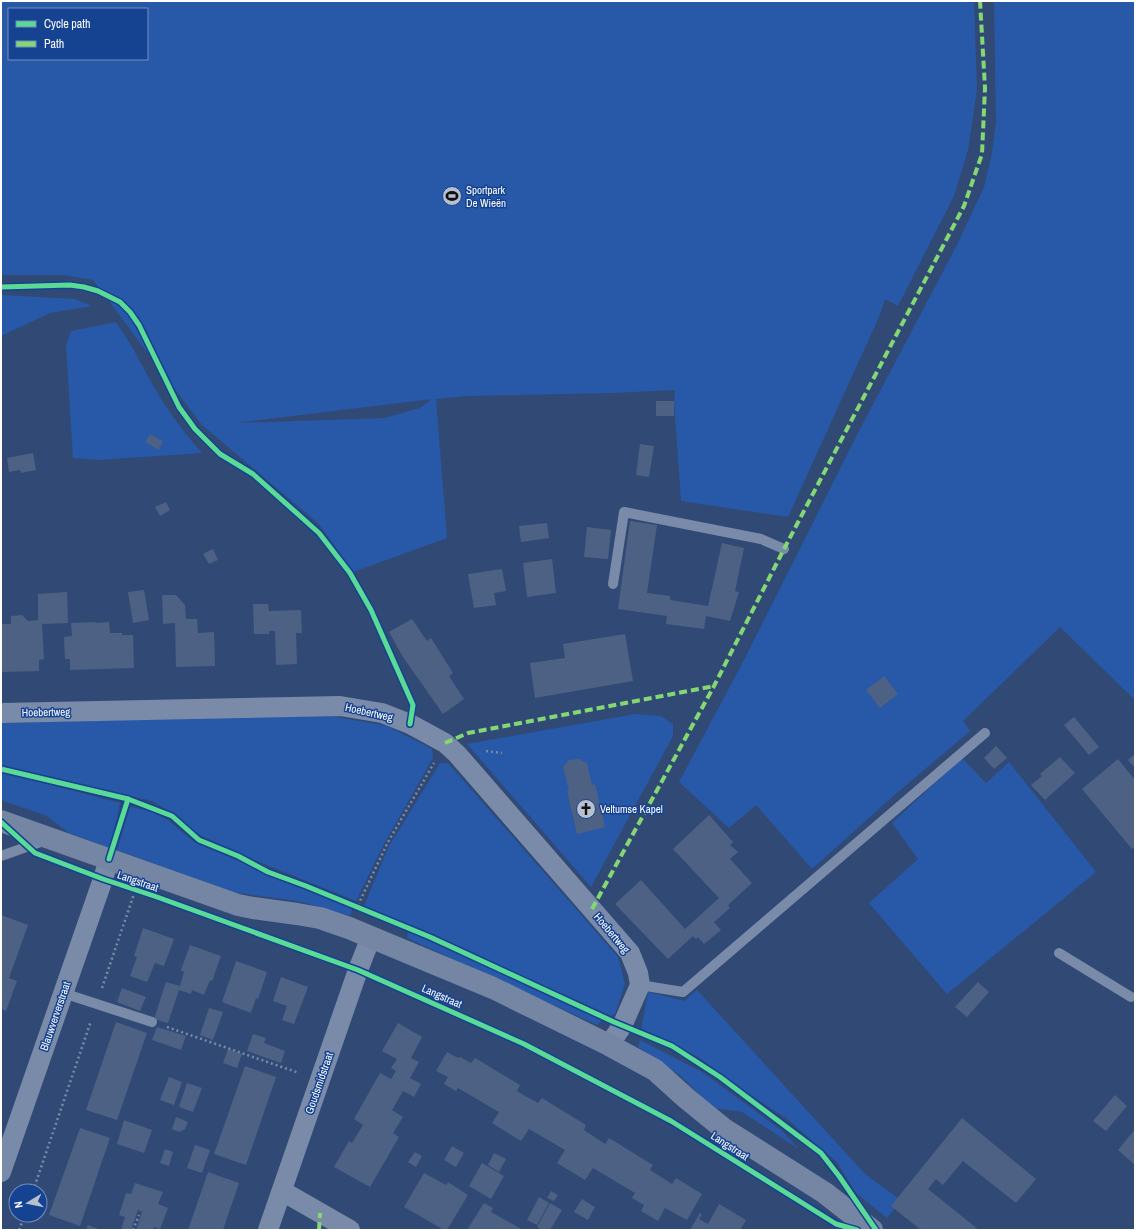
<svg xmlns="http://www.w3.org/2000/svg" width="1136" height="1231" font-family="'Archivo Narrow',sans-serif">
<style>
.green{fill:#2858a8;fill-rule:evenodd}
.building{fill:#4c6183}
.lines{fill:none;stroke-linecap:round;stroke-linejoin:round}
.path{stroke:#798ba8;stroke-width:2.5;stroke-dasharray:2 3;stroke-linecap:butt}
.service{stroke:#798ba8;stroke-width:10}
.minor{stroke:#798ba8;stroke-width:20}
.secondary{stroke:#7486a4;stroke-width:22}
.quiet{stroke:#83d873;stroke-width:4;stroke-dasharray:8 4;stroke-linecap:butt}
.cycleway-casing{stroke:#154291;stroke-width:8}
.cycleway{stroke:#5adb95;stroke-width:5}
.labels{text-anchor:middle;stroke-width:3;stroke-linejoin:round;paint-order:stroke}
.poi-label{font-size:11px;fill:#fff;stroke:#154291;text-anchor:start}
.street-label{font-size:11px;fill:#fff;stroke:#154291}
</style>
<rect width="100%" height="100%" fill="#314a75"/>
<g class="green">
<path d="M1 1H974L977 90 968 150 954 196 898 306 885 299 879 317 788 517 681 501 674 401 675 390 612 393 466 396 436 399 447 538 353 572 319 524 202 425 93 280 64 275H1ZM9 9H147V59H9ZM432 399 420 408 384 418 236 423Z"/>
<path d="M994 1H1135V700L1060 627 963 721 970 731 891 798 812 869 756 805 729 828 679 782 744 660 859 431 957 245 984 187 992 153 996 121Z"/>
<path d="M1 295 75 299 92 306 50 313 1 336Z"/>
<path d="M116 322C132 344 144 370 158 394 171 415 186 435 202 453L98 460 73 458 66 345 71 331Z"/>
<path d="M635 714 661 716 673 724V736L591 887 467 744Z"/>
<path d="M326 715 387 726 432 749 433 758 383 846 356 901 247 857 194 832 174 814 152 801 1 765V723Z"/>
<path d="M962 758 986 783 1009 762 1096 872 947 994 869 903 918 859 892 823Z"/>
<path d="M440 763H448L618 957 625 984 615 1014 611 1016 581 1002 364 906 388 848Z"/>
<path d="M1 773 9 774 120 803 110 848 69 833 47 816 1 800Z"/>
<path d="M130 807 150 811 169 821 194 842 352 909 350 916 298 901 233 892 117 850Z"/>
<path d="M408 931 602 1020 597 1025 407 938Z"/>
<path d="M697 990 866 1175 901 1200 887 1218 856 1193 837 1162 786 1118 749 1094 698 1057 641 1030 648 992 684 1001Z"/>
<path d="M640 1040 702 1072 781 1130 799 1149 742 1112 713 1108 681 1076 638 1047Z"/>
</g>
<g class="building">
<rect x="656" y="401" width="18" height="15"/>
<path d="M150 434 163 441 159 450 145 442Z"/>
<path d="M640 444 654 446 649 477 636 475Z"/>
<path d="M33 453 36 470 21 473 20 470 9 472 7 458Z"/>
<path d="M166 502 170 510 160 516 155 507Z"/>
<path d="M630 521 657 525 647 593 670 596V600L708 606 722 543 744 548 735 591 739 592 730 621 706 616 704 629 666 624 667 616 618 609Z"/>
<path d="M547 523 549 538 521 542 519 526Z"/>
<path d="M587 527 611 530 608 559 584 557Z"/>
<path d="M213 549 218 560 209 564 203 554Z"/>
<path d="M552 559 556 593 527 597 523 563Z"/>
<path d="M502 569 506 591 494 593 496 605 474 608 468 574Z"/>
<path d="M144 590 149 620 133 623 128 592Z"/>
<path d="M67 592 68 623 42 624 44 659 39 660V671L1 672V624H11V616L22 615 28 621 38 620V594Z"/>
<path d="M162 595H176L185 605 186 619H197L198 633 214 632 215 666 176 667 175 623 163 624Z"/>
<path d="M253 604H268L269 611 301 610 302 633H296L297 664 276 665 275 631H269V634H254Z"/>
<path d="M412 619 427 641 431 638 453 673 449 676 464 699 443 714 403 657 389 632Z"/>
<path d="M96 622 95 623 109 622 110 633H122V635H133L134 668 70 670V659H65L64 637 72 636 71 623Z"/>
<path d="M625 634 633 681 535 698 530 663 565 658 563 644Z"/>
<path d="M884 676 898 694 880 708 866 690Z"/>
<path d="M1074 717 1099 747 1089 755 1064 725Z"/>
<path d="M996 746 1007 758 994 769 984 758Z"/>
<path d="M1135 754V768L1128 760Z"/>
<path d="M1060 757 1075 773 1045 800 1031 785 1042 776 1040 774Z"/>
<path d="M579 759 587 763 592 785 595 784 605 827 577 834 567 791 569 790 563 767 569 760Z"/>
<path d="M1118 759 1135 780V847L1132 849 1082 789Z"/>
<path d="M709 815 733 842 730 845 738 852 730 859 752 883 728 905 730 908 714 922 721 930 704 944 698 937 696 939 693 936 668 959 615 904 641 880 685 929 719 898 673 849Z"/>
<path d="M1 915 28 925 9 978 17 981 6 1011 1 1009Z"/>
<path d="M143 928 174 939 164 966 155 963 147 982 130 976 137 957 134 956Z"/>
<path d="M190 945 221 956 212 981 210 980 204 995 192 990 191 994 179 990 168 1023 154 1019 166 982 180 986 184 972 181 970Z"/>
<path d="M236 961 267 972 258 999 256 998 251 1013 222 1002Z"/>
<path d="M281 977 308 987 294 1024 282 1020 287 1006 273 1001Z"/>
<path d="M978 982 989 992 967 1017 955 1007Z"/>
<path d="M122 988 146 997 140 1011 117 1002Z"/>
<path d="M209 1008 223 1012 213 1040 200 1035Z"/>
<path d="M116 1022 147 1033 117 1120 86 1110Z"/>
<path d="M398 1023 422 1037 411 1058 419 1062 410 1078 421 1084 414 1097 403 1091 392 1110 403 1117 393 1133 399 1137 370 1187 334 1167 349 1141 352 1143 363 1125 354 1119 380 1073 391 1079 396 1071 391 1068 397 1059 382 1051Z"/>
<path d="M157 1027 186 1036 181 1050 152 1040Z"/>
<path d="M253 1034 266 1038 264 1043 285 1051 281 1063 247 1051Z"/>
<path d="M228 1049 242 1054 237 1068 223 1063Z"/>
<path d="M447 1052 458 1058 460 1057 471 1063 475 1058 520 1085 517 1091 527 1097 538 1103 542 1098 586 1125 584 1130 605 1144 609 1138 653 1165 650 1170 672 1184 676 1178 702 1194 687 1220 665 1208 658 1221 641 1211 644 1205 632 1198 635 1193 593 1168 585 1180 557 1163 565 1150 529 1129 521 1141 492 1123 499 1112 458 1088 456 1091 444 1084 448 1077 436 1071Z"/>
<path d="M245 1066 276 1077 246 1165 214 1154Z"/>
<path d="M169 1077 182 1082 174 1105 160 1100Z"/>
<path d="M187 1083 202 1088 193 1112 179 1107Z"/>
<path d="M1115 1095 1127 1106 1106 1131 1093 1121Z"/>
<path d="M176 1117 188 1122 185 1129 179 1132 172 1129Z"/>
<path d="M962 1118 1036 1179 1016 1203 963 1161 943 1185 936 1179 928 1189 979 1230H921L891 1206Z"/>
<path d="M124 1120 152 1130 144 1153 117 1144Z"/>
<path d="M80 1128 110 1138 80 1226 49 1215Z"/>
<path d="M1135 1129V1165L1118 1150Z"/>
<path d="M195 1145 210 1150 202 1173 187 1168Z"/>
<path d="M452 1146 464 1153 456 1167 444 1160Z"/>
<path d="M165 1149 173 1152 169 1166 160 1163Z"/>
<path d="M415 1152 422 1156 416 1167 408 1162Z"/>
<path d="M494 1153 506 1159 499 1172 488 1165Z"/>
<path d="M482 1163 504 1176 491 1199 469 1186Z"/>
<path d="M208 1172 239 1183 223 1230H188Z"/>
<path d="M424 1173 446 1185 448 1182 468 1195 447 1230H444L404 1207Z"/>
<path d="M135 1183 163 1192 158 1204 168 1208 160 1229 154 1227 153 1230H136L142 1212 138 1210 131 1230H121L125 1217 119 1215 126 1193 131 1194Z"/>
<path d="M551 1191 558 1195 554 1201 547 1198Z"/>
<path d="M539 1197 549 1203 537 1225 527 1220Z"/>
<path d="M582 1199 595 1207 588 1220 574 1212Z"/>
<path d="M484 1203 493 1208 491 1212 523 1230H467Z"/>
<path d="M550 1203 562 1210 550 1230H542L537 1227Z"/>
<path d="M719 1204 746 1220 740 1230H690L700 1213 702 1214 699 1219 708 1224Z"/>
<path d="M88 1225 101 1230H86Z"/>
</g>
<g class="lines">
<g class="path">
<path d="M486 751 502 753"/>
<path d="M358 905 388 842 434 763"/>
<path d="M102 988 134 894"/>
<path d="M167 1027 299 1073"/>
<path d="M33 1191 91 1021"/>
<path d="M19 1230 25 1215"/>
<path d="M133 1230 139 1215"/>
</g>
<g class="service">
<path d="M613 584 624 512 761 539 784 549"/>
<path d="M1 856 46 840"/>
<path d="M1059 953 1131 997"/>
<path d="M640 985 683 992 985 733"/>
<path d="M63 993 152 1022"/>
</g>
<g class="minor">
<path d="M1 713 340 706 382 713 410 724 445 743 457 754 630 953 638 973 640 985 622 1026 609 1045"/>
<path d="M1 1172 103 879 109 859"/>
<path d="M282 1191 350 1230"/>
<path d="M268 1230 358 970 371 937"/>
</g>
<path class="secondary" d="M1 821 238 905 253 908 297 914 320 918 349 928 493 988 609 1045 655 1070 686 1098 724 1129 825 1193 872 1230"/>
<g class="quiet">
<path d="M445 743 468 733 714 686"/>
<path d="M592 909 714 686 784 549 964 206 982 154 985 88 980 1"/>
<path d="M319 1230 320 1213"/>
</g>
<g class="cycleway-casing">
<g id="cycleway">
<path d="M1 287 70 285 84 287 98 291 120 302 130 312 139 325 179 407 195 429 220 454 253 474 319 533 350 573 371 610 413 705 410 724"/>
<path d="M1 769 128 799 172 816 199 840 238 856 268 872 306 886 430 937 614 1022 672 1046 720 1077 821 1153 839 1176 876 1230"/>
<path d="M1 822 35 853 103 879 157 897 358 970 524 1044 671 1121 836 1224 857 1230"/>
<path d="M109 859 128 799"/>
</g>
</g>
<use href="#cycleway" class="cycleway"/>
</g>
<defs>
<g id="stadium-disc" transform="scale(1)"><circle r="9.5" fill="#b7c0cf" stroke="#154291"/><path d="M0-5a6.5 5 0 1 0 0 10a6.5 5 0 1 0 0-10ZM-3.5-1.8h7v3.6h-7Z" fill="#111"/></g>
<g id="church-disc" transform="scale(1)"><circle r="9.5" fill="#b7c0cf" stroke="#154291"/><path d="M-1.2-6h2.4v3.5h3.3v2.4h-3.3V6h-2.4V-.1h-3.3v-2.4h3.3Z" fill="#111"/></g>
</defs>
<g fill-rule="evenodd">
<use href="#stadium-disc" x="452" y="196"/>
<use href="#church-disc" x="586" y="809"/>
</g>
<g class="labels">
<g class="poi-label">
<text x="466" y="194">Sportpark<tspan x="466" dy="13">De Wieën</tspan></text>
<text x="600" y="813">Veltumse Kapel</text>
</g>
<g class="street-label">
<text transform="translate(46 712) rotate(-1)" y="4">Hoebertweg</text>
<text transform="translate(369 712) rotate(13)" y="4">Hoebertweg</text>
<text transform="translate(138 881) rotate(19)" y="4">Langstraat</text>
<text transform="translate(612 933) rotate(50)" y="4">Hoebertweg</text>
<text transform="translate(442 996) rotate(24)" y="4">Langstraat</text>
<text transform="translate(55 1016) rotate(-71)" y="4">Blauwververstraat</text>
<text transform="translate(319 1083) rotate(-71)" y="4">Goudsmidstraat</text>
<text transform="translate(730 1146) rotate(33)" y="4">Langstraat</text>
</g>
</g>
<rect width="1136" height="1231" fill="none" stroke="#ffffff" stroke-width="4"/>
<rect x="8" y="8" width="140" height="52" fill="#154291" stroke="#738ebd"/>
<rect x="16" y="21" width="20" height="6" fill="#5adb95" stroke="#738ebd"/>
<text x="44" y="28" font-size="12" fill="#ffffff">Cycle path</text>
<rect x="16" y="41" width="20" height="6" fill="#83d873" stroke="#738ebd"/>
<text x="44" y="48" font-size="12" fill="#ffffff">Path</text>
<g transform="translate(28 1203) rotate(260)"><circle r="19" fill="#154291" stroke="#738ebd"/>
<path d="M0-3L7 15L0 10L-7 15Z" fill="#b7c0cf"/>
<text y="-6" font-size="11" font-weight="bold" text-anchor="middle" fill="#ffffff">N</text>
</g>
</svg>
